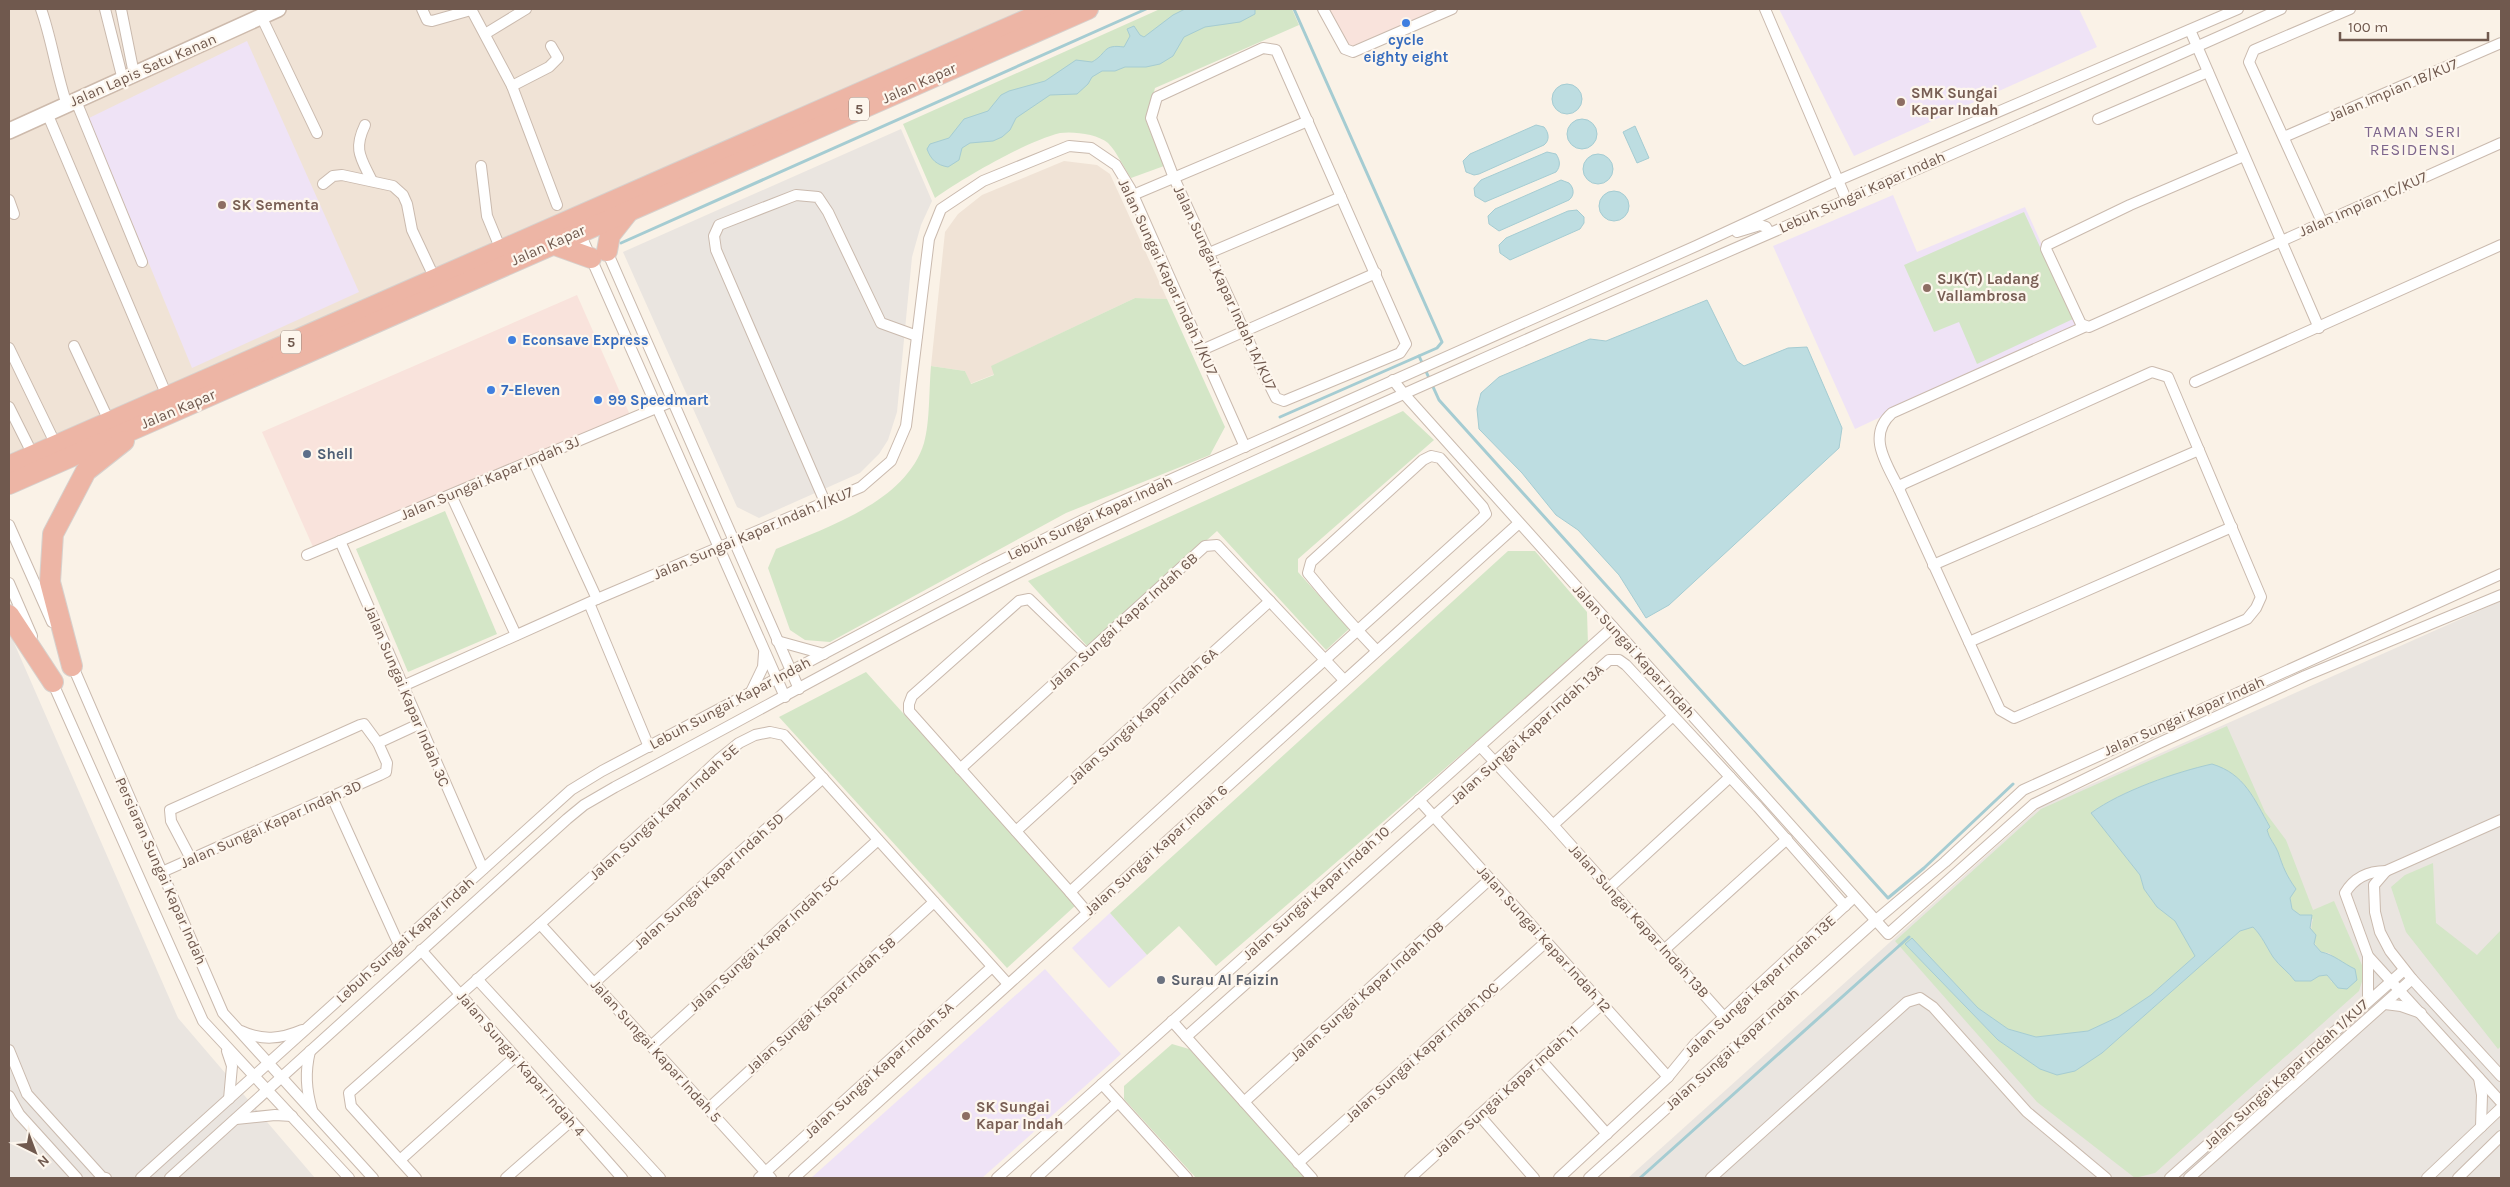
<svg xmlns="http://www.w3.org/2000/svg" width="2510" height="1187" font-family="Karla,sans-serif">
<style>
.residential{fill:#f0e3d6}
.commercial{fill:#f9e3dc}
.industrial{fill:#eae5e0}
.education{fill:#efe3f6}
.green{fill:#d4e6c7;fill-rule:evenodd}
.water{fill:#bddde1;stroke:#a5ccd2}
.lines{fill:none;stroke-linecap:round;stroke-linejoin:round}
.stream{stroke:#a5ccd2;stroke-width:3}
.street-casing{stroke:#cabaae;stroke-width:12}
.secondary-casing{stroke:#cdbaac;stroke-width:18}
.highway-casing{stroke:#d7d1cd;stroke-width:22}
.street{stroke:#fff;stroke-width:10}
.secondary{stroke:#fff;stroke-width:15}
.highway{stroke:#edb5a5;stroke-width:20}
.shop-dot{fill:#3f7fe0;stroke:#fdf6ed;stroke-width:2}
.education-dot{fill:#8d6e63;stroke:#fdf6ed;stroke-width:2}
.service-dot{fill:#5c6f8a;stroke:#fdf6ed;stroke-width:2}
.worship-dot{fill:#6b7280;stroke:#fdf6ed;stroke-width:2}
.labels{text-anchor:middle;stroke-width:4.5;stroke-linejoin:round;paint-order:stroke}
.shield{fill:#fdf6ed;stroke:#9a887e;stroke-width:1}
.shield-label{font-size:14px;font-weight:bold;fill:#70594e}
.shop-label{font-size:15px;font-weight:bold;fill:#366cbe;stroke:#fdf6ed;text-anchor:start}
.street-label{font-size:15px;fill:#70594e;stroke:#fdf6ed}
.education-label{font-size:15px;font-weight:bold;fill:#785e54;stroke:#fdf6ed;text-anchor:start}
.service-label{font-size:15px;font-weight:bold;fill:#4e5e75;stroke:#fdf6ed;text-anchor:start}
.worship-label{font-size:15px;font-weight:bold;fill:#5b616d;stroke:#fdf6ed;text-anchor:start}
.neighbourhood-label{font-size:16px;letter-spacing:1px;fill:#7e668c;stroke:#fdf6ed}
</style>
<rect width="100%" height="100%" fill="#faf2e7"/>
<g class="residential">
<path d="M9 9H1034L9 456Z"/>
<path d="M1064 161 1097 165 1110 174 1167 299 1135 298 992 366 995 374 970 384 965 371 931 366 945 232 958 214 982 195Z"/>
</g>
<g class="commercial">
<path d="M1328 9H1443L1352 48 1347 46Z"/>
<path d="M577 295 630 415 313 547 262 432Z"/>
</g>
<g class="industrial">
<path d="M901 129 932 201 921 225 912 257 897 412 888 440 879 454 860 473 759 518 737 507 623 252Z"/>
<path d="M2501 601V1178H1628L2040 807Z"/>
<path d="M9 636H11L178 1018 315 1178H9Z"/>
</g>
<g class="education">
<path d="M1779 9H2079L2097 47 1854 156Z"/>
<path d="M247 41 359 292 192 368 89 118Z"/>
<path d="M1893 195 1917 252 2025 207 2078 325 1855 429 1773 246Z"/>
<path d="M1110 913 1147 955 1109 988 1072 948Z"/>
<path d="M1045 969 1121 1054 982 1178H811Z"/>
</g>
<g class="green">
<path d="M1160 9H1292L1299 25 1155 88 1146 121 1164 166 1131 178C1124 168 1117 152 1108 143 1098 134 1073 131 1060 133 1025 142 965 177 935 198L903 124Z"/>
<path d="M2024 212 2073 319 1977 364 1959 322 1934 332 1904 265Z"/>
<path d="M1135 298 1167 299 1225 427 1210 455 1066 513 830 642 805 640 790 630 768 568 776 549C827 527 906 502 924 443 930 423 929 387 931 366L965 371 971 384 994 375 991 366Z"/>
<path d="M1403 411 1434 440 1298 559V572L1349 629 1326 650 1217 531 1088 647 1028 581Z"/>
<path d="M445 511 497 634 408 672 356 549Z"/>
<path d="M1508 551H1535L1587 612 1588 645 1216 966 1179 926 1147 955 1110 913Z"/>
<path d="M866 672 1076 905 1007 968 779 717Z"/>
<path d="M2227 726 2265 812 2286 840 2313 910 2334 901 2365 972 2359 991 2155 1173 2135 1178 2037 1102 1895 941 2041 809ZM2212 765C2246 774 2254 799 2270 827L2267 830C2269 839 2275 844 2278 852 2283 867 2286 875 2296 889L2290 898 2292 909 2300 915 2313 919C2309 932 2312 942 2321 952L2329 953 2339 962 2332 982 2327 975 2319 976 2311 981H2295C2289 972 2279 966 2273 957 2266 946 2263 938 2253 927L2240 931 2102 1053 2075 1071 2040 1069 1998 1040 1906 944 1912 938 1978 1008 2008 1029 2036 1037 2088 1031 2118 1017 2151 995 2195 956 2175 921 2157 907 2144 889 2140 875 2091 813C2120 791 2176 772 2212 765Z"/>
<path d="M2433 863 2436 923 2477 955 2501 930V1046L2498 1049 2406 932 2391 887 2405 875Z"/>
<path d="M1172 1044 1189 1049 1307 1178H1196L1124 1099V1086Z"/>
</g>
<g class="water">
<path d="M1185 9H1255V14L1240 22 1205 27 1184 37 1173 56 1160 64 1146 67H1125L1115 71H1102L1092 77 1088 84 1077 94 1050 95 1016 118 1010 130 1002 137 993 141 970 143 962 148 959 160 948 167C937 165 931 160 927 149L930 144 949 138 964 119 988 111 1001 95 1009 91 1045 81 1076 60 1092 62C1108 53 1102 44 1124 47L1130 36 1127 29 1134 26 1140 35 1144 37 1173 15Z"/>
<circle cx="1567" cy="99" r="15"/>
<circle cx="1582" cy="134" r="15"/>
<path d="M1536 125 1544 127C1549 133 1550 140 1544 145L1479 174 1474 175 1466 172 1463 161 1470 154Z"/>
<path d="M1635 126 1649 158 1637 163 1623 132Z"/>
<path d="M1547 152 1556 154C1560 160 1561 166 1556 172L1485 202 1475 196 1474 188 1481 180Z"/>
<circle cx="1598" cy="169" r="15"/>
<path d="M1561 180 1569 183C1574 188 1575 195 1569 200L1499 231 1489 224 1488 216 1495 209Z"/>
<circle cx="1614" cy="206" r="15"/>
<path d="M1577 210 1584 217V223L1580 229 1510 260 1500 253 1499 245 1506 238 1568 211Z"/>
<path d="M1707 300 1737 361 1744 366 1788 348 1807 347 1842 428 1839 448 1669 605 1646 618 1619 575 1578 530 1556 515 1522 473 1479 429 1477 409 1481 393 1499 377 1590 339 1606 341Z"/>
<path d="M2212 764C2245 774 2254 799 2270 827L2267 830C2269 839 2275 844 2278 852 2283 867 2286 875 2296 889L2290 898 2292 909 2300 915H2312L2310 928 2316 935 2314 944 2321 952C2333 954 2344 964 2355 969L2357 980 2347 989 2338 988 2327 975 2319 976 2311 981H2295C2289 972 2279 966 2273 957 2266 946 2262 936 2253 927L2240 931 2102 1053 2075 1071 2057 1075 2040 1069 1998 1040 1905 944 1912 938 1978 1008 2008 1029 2036 1037 2088 1031 2118 1017 2151 995 2195 956 2175 921 2157 907 2144 889 2140 875 2091 813C2121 791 2176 772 2212 764Z"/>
</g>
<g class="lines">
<g class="stream">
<path d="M621 243 1146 9"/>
<path d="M1419 356 1439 400 1888 898 1924 868 2013 784"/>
<path d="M1280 417 1437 348 1442 342 1294 9"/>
<path d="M1640 1178 1909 937"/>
</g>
<g class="street-casing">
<g id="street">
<path d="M41 9C52 40 56 73 67 105"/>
<path d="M105 9 123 80"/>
<path d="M121 9 134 74"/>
<path d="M422 9 427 20 432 21 471 10"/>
<path d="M471 9 512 86 557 205"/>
<path d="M1323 9 1345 49 1353 52 1452 9"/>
<path d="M1765 9 1846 199"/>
<path d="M261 16 317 133"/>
<path d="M2190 30 2319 328"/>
<path d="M485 34 526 9"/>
<path d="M1263 48 1276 50 1406 344 1400 353 1284 401 1276 398 1262 370 1174 178 1151 118 1157 97Z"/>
<path d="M512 86 549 67 558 58 551 46"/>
<path d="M76 101 142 262"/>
<path d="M47 113 167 396"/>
<path d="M2098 119 2208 72"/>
<path d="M365 125C353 150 361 158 372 181"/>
<path d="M2284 137 2501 43"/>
<path d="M2244 156 2130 205 2047 245 2046 249 2081 324 2089 327 2501 143"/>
<path d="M481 166 487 216 501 250"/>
<path d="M323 184 333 176 342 175 393 186 403 195 407 204 412 230 435 279"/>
<path d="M1133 195 1308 121"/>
<path d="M9 200 14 214"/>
<path d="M2322 222 2249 62 2254 50 2350 9"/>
<path d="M579 231 785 697"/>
<path d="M1737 232 1760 225 1766 227 1769 232"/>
<path d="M606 249 799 689"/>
<path d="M1209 253 1341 197"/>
<path d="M74 346 109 421"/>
<path d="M9 348 56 445"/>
<path d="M1202 350 1376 273"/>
<path d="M2152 372 2168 377 2261 597 2256 608 2247 619 2014 718 2000 710 1899 489 1903 484Z"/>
<path d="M1393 380 1405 395 1888 934 2034 804 2157 744 2305 676 2501 595"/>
<path d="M2195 382 2501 245"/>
<path d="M9 407 33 455"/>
<path d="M533 460 597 599"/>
<path d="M1899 489C1887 464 1866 436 1892 413L2084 327"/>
<path d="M451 495 516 635"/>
<path d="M825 502 716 250 714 236 719 225 796 195 818 197 828 212 881 323 917 336"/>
<path d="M9 525 52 622"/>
<path d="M340 541 483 869"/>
<path d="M307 555 673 401"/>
<path d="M1933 565 2199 450"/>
<path d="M9 583 32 636"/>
<path d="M589 603 649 747"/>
<path d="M777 641 824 654"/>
<path d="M1969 642 2232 527"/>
<path d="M1086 654 1029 599 1019 601 912 696 909 704V711L1070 892C1205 767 1343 644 1480 520L1486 514 1483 507 1440 458 1431 456 1423 460 1311 562 1308 573C1330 600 1353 626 1377 651"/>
<path d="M71 662 223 1013 373 1178"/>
<path d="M51 679 203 1021 349 1178"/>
<path d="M403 686 597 599 861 487 891 461 906 426 929 239 941 209 983 181 1069 146 1091 148 1116 165 1130 188 1245 447"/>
<path d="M751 692 763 667 764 653"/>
<path d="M1480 746 1553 825 1724 1017"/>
<path d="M960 769 1205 546 1217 545 1344 680"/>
<path d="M332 797 399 945"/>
<path d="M1419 800 1668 1077"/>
<path d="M2501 820 2386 871C2368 871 2354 878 2345 893L2368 956 2501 1102"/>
<path d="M1553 825 1673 716"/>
<path d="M1016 831 1270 601"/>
<path d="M191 859 171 821 170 810 360 725 364 724 378 743"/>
<path d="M2386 871 2374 885 2375 912 2380 932 2390 951 2412 979 2501 1076"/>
<path d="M162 872 380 775 386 772 387 763 378 743 419 724"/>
<path d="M1609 888 1730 777"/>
<path d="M1070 892 1087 912"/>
<path d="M540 924 771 1178"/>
<path d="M421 950 622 1178"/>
<path d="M1664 950 1787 839"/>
<path d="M477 979 660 1178"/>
<path d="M594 983 823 778"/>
<path d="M2368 1001V956"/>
<path d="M2385 1004 2401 1006 2421 1013"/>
<path d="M1172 1021 1312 1178"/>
<path d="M241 1031C262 1041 281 1039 302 1030"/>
<path d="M1186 1037 1609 660H1619L1626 665 1758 807 1845 906"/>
<path d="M651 1046 878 840"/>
<path d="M9 1050 27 1094 102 1177 106 1178"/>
<path d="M227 1051 232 1066 229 1099"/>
<path d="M310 1051C305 1072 306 1089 312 1110"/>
<path d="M1541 1060 1607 1134"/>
<path d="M2479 1078 2482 1095 2481 1127"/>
<path d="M1102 1084 1187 1178"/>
<path d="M9 1096 19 1114 77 1178"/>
<path d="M1244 1102 1490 879"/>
<path d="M708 1109 934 902"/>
<path d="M1479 1115 1534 1178"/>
<path d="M236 1119 275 1115 292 1116"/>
<path d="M400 1160 515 1057"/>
<path d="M1298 1163 1546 942"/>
<path d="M141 1178 571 790 602 771 984 569 1109 507 1696 246 1839 180 2238 9"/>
<path d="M170 1178 567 819 584 805 615 787C784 698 950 602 1123 522 1505 343 1896 182 2281 9"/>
<path d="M416 1178 351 1106 349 1093 540 924 654 821 718 760 739 743 755 735 770 732 784 735 1008 984"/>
<path d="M506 1178 571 1121"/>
<path d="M759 1178 992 967"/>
<path d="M794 1178 1519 523"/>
<path d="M997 1178 1613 627"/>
<path d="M1036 1178 1118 1102"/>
<path d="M1410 1178 1602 1004"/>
<path d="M1559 1178 1668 1077 1695 1044 1850 901"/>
<path d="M1589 1178 1876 920 1945 862 2023 790 2501 574"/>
<path d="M1711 1178 1907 1002 1920 998 1933 1007 2027 1112 2106 1178"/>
<path d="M2170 1178 2404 970"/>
<path d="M2189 1178 2412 979"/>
<path d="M2427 1178 2501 1108"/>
<path d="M2458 1178 2501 1136"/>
</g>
</g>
<g class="secondary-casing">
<path id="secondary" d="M9 131 278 9"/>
</g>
<g class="highway-casing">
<g id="highway">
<path d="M552 244 591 258"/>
<path d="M607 251 610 235 629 211"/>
<path d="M9 466 1051 9"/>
<path d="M9 484 1088 9"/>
<path d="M9 615 53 682"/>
<path d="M72 666 50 582 53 534 86 471 124 441"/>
</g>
</g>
<use href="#street" class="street"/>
<use href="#secondary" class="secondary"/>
<use href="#highway" class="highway"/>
</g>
<g class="shop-dot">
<circle cx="1406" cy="23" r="5"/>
<circle cx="512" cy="340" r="5"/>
<circle cx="491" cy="390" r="5"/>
<circle cx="598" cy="400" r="5"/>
</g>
<g class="education-dot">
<circle cx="1901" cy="102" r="5"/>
<circle cx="222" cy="205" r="5"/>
<circle cx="1927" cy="288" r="5"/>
<circle cx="966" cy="1116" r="5"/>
</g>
<circle class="service-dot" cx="307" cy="454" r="5"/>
<circle class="worship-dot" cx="1161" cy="980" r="5"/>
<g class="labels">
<g class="shield">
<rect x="849" y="97.5" width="20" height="23" rx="4"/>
<rect x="281" y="330.5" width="20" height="23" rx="4"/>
</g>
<g class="shield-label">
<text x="859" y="114">5</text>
<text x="291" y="347">5</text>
</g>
<g class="shop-label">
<text x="1406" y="45" text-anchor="middle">cycle<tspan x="1406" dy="17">eighty eight</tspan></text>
<text x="522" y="345">Econsave Express</text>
<text x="501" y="395">7-Eleven</text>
<text x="608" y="405">99 Speedmart</text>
</g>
<g class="street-label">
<text transform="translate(143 70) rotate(-24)" y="5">Jalan Lapis Satu Kanan</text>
<text transform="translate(919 83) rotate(-24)" y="5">Jalan Kapar</text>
<text transform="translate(2393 90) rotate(-23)" y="5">Jalan Impian 1B/KU7</text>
<text transform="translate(1862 192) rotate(-24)" y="5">Lebuh Sungai Kapar Indah</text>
<text transform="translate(2363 204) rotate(-24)" y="5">Jalan Impian 1C/KU7</text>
<text transform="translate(548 245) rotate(-24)" y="5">Jalan Kapar</text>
<text transform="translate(1168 277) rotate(65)" y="5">Jalan Sungai Kapar Indah 1/KU7</text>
<text transform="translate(1225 288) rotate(65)" y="5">Jalan Sungai Kapar Indah 1A/KU7</text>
<text transform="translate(178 409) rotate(-23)" y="5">Jalan Kapar</text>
<text transform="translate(490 478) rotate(-23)" y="5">Jalan Sungai Kapar Indah 3J</text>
<text transform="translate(1090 518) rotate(-25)" y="5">Lebuh Sungai Kapar Indah</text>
<text transform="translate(753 533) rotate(-23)" y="5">Jalan Sungai Kapar Indah 1/KU7</text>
<text transform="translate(1123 621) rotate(-42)" y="5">Jalan Sungai Kapar Indah 6B</text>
<text transform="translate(1634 651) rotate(48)" y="5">Jalan Sungai Kapar Indah</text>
<text transform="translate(407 696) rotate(67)" y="5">Jalan Sungai Kapar Indah 3C</text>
<text transform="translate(730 703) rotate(-28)" y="5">Lebuh Sungai Kapar Indah</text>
<text transform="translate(1143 716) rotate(-42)" y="5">Jalan Sungai Kapar Indah 6A</text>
<text transform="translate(2184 716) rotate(-24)" y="5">Jalan Sungai Kapar Indah</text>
<text transform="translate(1527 734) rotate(-42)" y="5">Jalan Sungai Kapar Indah 13A</text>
<text transform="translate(664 812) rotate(-42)" y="5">Jalan Sungai Kapar Indah 5E</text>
<text transform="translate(271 824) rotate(-24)" y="5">Jalan Sungai Kapar Indah 3D</text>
<text transform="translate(1156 850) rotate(-42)" y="5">Jalan Sungai Kapar Indah 6</text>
<text transform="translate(161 871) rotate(66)" y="5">Persiaran Sungai Kapar Indah</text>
<text transform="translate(709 881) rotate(-42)" y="5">Jalan Sungai Kapar Indah 5D</text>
<text transform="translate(1316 893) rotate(-42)" y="5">Jalan Sungai Kapar Indah 10</text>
<text transform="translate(1639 921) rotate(48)" y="5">Jalan Sungai Kapar Indah 13B</text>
<text transform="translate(1544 939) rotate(48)" y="5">Jalan Sungai Kapar Indah 12</text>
<text transform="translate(405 940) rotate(-42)" y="5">Lebuh Sungai Kapar Indah</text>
<text transform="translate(764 943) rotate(-42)" y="5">Jalan Sungai Kapar Indah 5C</text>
<text transform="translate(1760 986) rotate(-43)" y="5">Jalan Sungai Kapar Indah 13E</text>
<text transform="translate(1367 991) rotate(-42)" y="5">Jalan Sungai Kapar Indah 10B</text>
<text transform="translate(821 1005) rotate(-42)" y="5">Jalan Sungai Kapar Indah 5B</text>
<text transform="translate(1732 1049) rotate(-42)" y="5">Jalan Sungai Kapar Indah</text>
<text transform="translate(656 1051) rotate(48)" y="5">Jalan Sungai Kapar Indah 5</text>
<text transform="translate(1422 1052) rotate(-42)" y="5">Jalan Sungai Kapar Indah 10C</text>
<text transform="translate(521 1064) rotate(49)" y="5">Jalan Sungai Kapar Indah 4</text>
<text transform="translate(879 1070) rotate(-42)" y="5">Jalan Sungai Kapar Indah 5A</text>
<text transform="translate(2286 1074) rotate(-42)" y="5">Jalan Sungai Kapar Indah 1/KU7</text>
<text transform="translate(1506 1091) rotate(-42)" y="5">Jalan Sungai Kapar Indah 11</text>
</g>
<g class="education-label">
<text x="1911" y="98">SMK Sungai<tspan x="1911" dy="17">Kapar Indah</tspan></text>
<text x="232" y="210">SK Sementa</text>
<text x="1937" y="284">SJK(T) Ladang<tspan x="1937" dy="17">Vallambrosa</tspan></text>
<text x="976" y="1112">SK Sungai<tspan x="976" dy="17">Kapar Indah</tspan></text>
</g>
<g class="service-label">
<text x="317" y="459">Shell</text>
</g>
<g class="worship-label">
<text x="1171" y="985">Surau Al Faizin</text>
</g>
<g class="neighbourhood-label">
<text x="2413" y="137">TAMAN SERI<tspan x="2413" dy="18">RESIDENSI</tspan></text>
</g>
</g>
<rect width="2510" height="1187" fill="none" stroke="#70594e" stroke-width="20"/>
<g transform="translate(35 1152) rotate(138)" stroke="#fdf6ed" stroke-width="4" paint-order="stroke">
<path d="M0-4L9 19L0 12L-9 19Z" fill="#70594e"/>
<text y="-8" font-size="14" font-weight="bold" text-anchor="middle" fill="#70594e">N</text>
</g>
<path d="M2340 32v8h148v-8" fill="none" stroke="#70594e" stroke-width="2.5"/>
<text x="2348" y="32" font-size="15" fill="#70594e" stroke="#fdf6ed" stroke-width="4" paint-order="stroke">100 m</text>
</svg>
